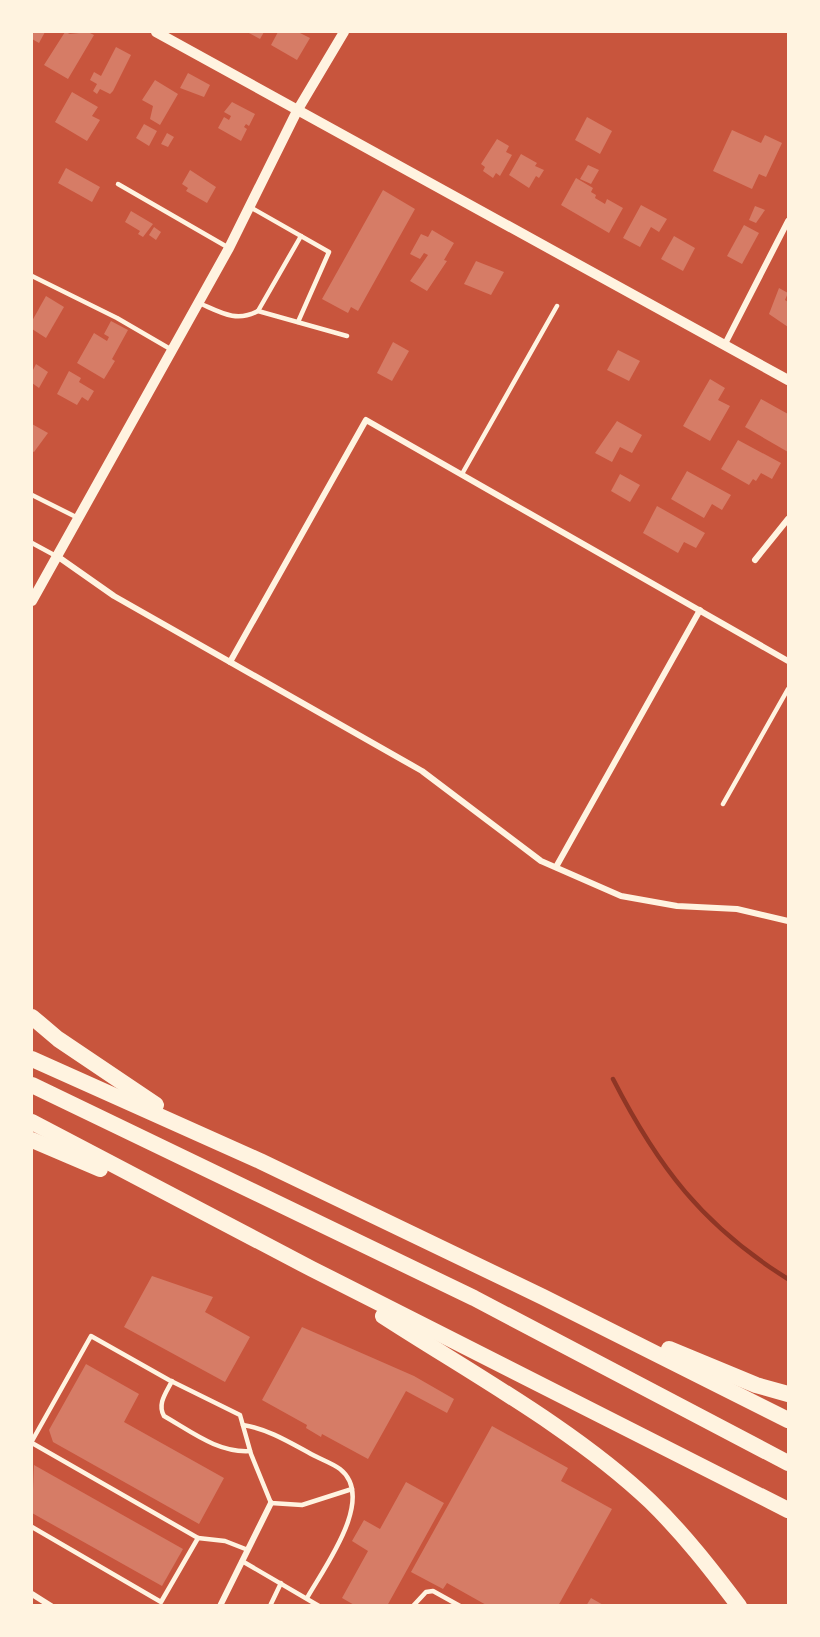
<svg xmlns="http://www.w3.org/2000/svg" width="820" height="1637" font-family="'Space Grotesk',sans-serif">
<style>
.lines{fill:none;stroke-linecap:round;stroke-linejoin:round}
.stream{stroke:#8f3625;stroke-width:4.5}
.building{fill:#d67c66}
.service{stroke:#fff3e0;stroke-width:4.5}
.minor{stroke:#fff3e0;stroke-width:6}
.tertiary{stroke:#fff3e0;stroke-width:10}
.motorway{stroke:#fff3e0;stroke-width:16}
</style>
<rect width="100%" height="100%" fill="#c8553d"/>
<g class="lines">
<path class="stream" d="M613 1079C658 1167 703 1226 788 1279"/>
</g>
<g class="building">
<path d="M32 32H45L39 43 32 39Z"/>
<path d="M65 32 70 34 88 32 94 35 68 79 44 65Z"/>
<path d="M247 32H264L260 39Z"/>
<path d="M278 32H298L310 38 297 60 271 45Z"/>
<path d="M116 47 131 55 113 91 110 94 100 89 97 94 93 91 97 84 90 80 94 72 101 76Z"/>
<path d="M188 73 210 85 204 97 180 88Z"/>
<path d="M155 80 178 94 160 125 150 119 153 106 142 100Z"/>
<path d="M72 92 98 107 92 116 100 120 87 141 55 122Z"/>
<path d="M232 102 255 114 249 126 246 124 244 127 247 129 241 141 218 128 224 117 229 120 231 116 224 112Z"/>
<path d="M587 117 612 131 600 154 575 140Z"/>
<path d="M144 124 157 131 149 146 136 138Z"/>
<path d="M732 130 761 143 765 135 782 143 766 177 759 174 752 189 713 171Z"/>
<path d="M167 133 174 137 168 147 161 144Z"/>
<path d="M497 139 509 146 506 152 512 155 500 176 496 173 493 178 483 171 485 167 481 164Z"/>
<path d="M521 154 537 163 535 166 544 170 539 178 536 176 529 188 509 175Z"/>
<path d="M588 165 599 170 591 184 580 179Z"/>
<path d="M66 168 100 187 92 202 58 183Z"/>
<path d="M190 170 216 187 207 203 186 191 188 188 182 184Z"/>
<path d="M576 178 593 188 591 192 596 195 595 198 605 204 607 199 623 208 609 233 561 205Z"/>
<path d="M383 190 415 209 358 311 351 307 348 313 322 299Z"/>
<path d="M641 205 667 219 659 232 651 227 640 247 623 238Z"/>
<path d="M755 206 765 210 756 223 749 220Z"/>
<path d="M131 211 153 224 143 237 138 234 140 231 125 222Z"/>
<path d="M744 225 759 233 742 264 727 256Z"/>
<path d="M154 227 161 232 156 240 149 235Z"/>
<path d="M432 230 454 243 444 260 447 261 427 291 410 281 428 255 424 253 420 259 410 254 421 234 428 237Z"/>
<path d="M674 236 695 248 683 271 661 259Z"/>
<path d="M476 261 504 272 491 295 464 284Z"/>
<path d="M779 288 788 293 785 300 788 302V327L769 314Z"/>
<path d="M46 296 64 307 46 338 32 329V321Z"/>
<path d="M111 321 128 330 112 359 115 361 104 379 77 363 94 333 107 341 109 337 104 334Z"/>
<path d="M393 342 409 351 392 381 377 373Z"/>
<path d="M618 350 640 361 629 381 607 370Z"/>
<path d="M36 364 48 372 39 388 32 383V372Z"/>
<path d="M69 371 81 378 79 382 94 391 88 401 82 397 77 405 57 394Z"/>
<path d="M710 379 725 388 718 400 730 406 710 441 683 426Z"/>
<path d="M761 399 788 414V452L745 427Z"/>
<path d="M617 421 642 435 632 453 620 447 612 462 595 453Z"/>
<path d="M32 424 48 433 34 452 32 451Z"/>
<path d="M738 440 781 463 772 479 761 473 756 481 753 479 749 485 721 469Z"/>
<path d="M687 471 731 495 722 510 712 504 704 518 671 499Z"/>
<path d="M620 474 640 485 630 502 611 491Z"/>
<path d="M657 506 705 533 696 548 684 542 678 553 643 533Z"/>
<path d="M152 1276 213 1297 205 1312 250 1337 225 1382 124 1327Z"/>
<path d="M302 1327 414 1376 454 1399 447 1413 406 1391 368 1459 322 1434 321 1437 306 1428 307 1425 262 1400Z"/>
<path d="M86 1364 139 1394 124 1422 224 1478 199 1524 53 1442 49 1430Z"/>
<path d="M492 1426 568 1468 561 1481 612 1509 558 1606H488L447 1583 443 1589 411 1572Z"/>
<path d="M34 1465 183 1549 162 1586 32 1513Z"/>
<path d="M406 1482 444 1503 387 1606H356L342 1598 368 1551 352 1541 364 1520 380 1529Z"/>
<path d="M591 1598 605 1606H586Z"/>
</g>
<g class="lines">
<g class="service">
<path d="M118 184 229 248"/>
<path d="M250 207 329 252 298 322"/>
<path d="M32 276 117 318 172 350"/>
<path d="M199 303C220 312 236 323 258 311L347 336"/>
<path d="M258 311 301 236"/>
<path d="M462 474 557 306"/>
<path d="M32 495 78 518"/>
<path d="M32 543 56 556"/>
<path d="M723 804 788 689"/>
<path d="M172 1381C166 1393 157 1404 164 1416 192 1432 218 1453 250 1451"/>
<path d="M243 1425C268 1429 289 1442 311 1454 320 1459 332 1463 340 1469 377 1498 323 1569 307 1598"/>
<path d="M32 1441 91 1336 169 1380 240 1415 251 1454 271 1503 302 1505 352 1489"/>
<path d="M32 1443 198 1538 161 1602 32 1527"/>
<path d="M198 1538 225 1541 248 1550"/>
<path d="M242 1561 319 1606"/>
<path d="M270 1606 281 1583"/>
<path d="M413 1606 426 1592 433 1591 460 1606"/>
</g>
<g class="minor">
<path d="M725 344 788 221"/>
<path d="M57 556 114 596 422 771 541 861 621 896 677 906 737 909 788 921"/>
<path d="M755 560 788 519"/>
<path d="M230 662 366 420 788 661"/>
<path d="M556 867 700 610"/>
<path d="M32 1594 51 1606"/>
<path d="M220 1606 271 1503"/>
</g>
<g class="tertiary">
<path d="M156 32 788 380"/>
<path d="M32 601 229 248 297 111 344 32"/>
</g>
<g class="motorway">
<path d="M32 1017 58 1039 156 1105"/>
<path d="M32 1059 260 1161 543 1297 788 1420"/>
<path d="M32 1085 474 1298 788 1463"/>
<path d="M32 1122 312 1269 788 1510"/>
<path d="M32 1140 100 1169"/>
<path d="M383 1316C471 1373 574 1429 650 1501 683 1533 711 1569 739 1606"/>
<path d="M669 1349 756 1385 788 1394"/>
</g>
</g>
<rect width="820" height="1637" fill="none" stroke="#fff3e0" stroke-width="66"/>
</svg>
